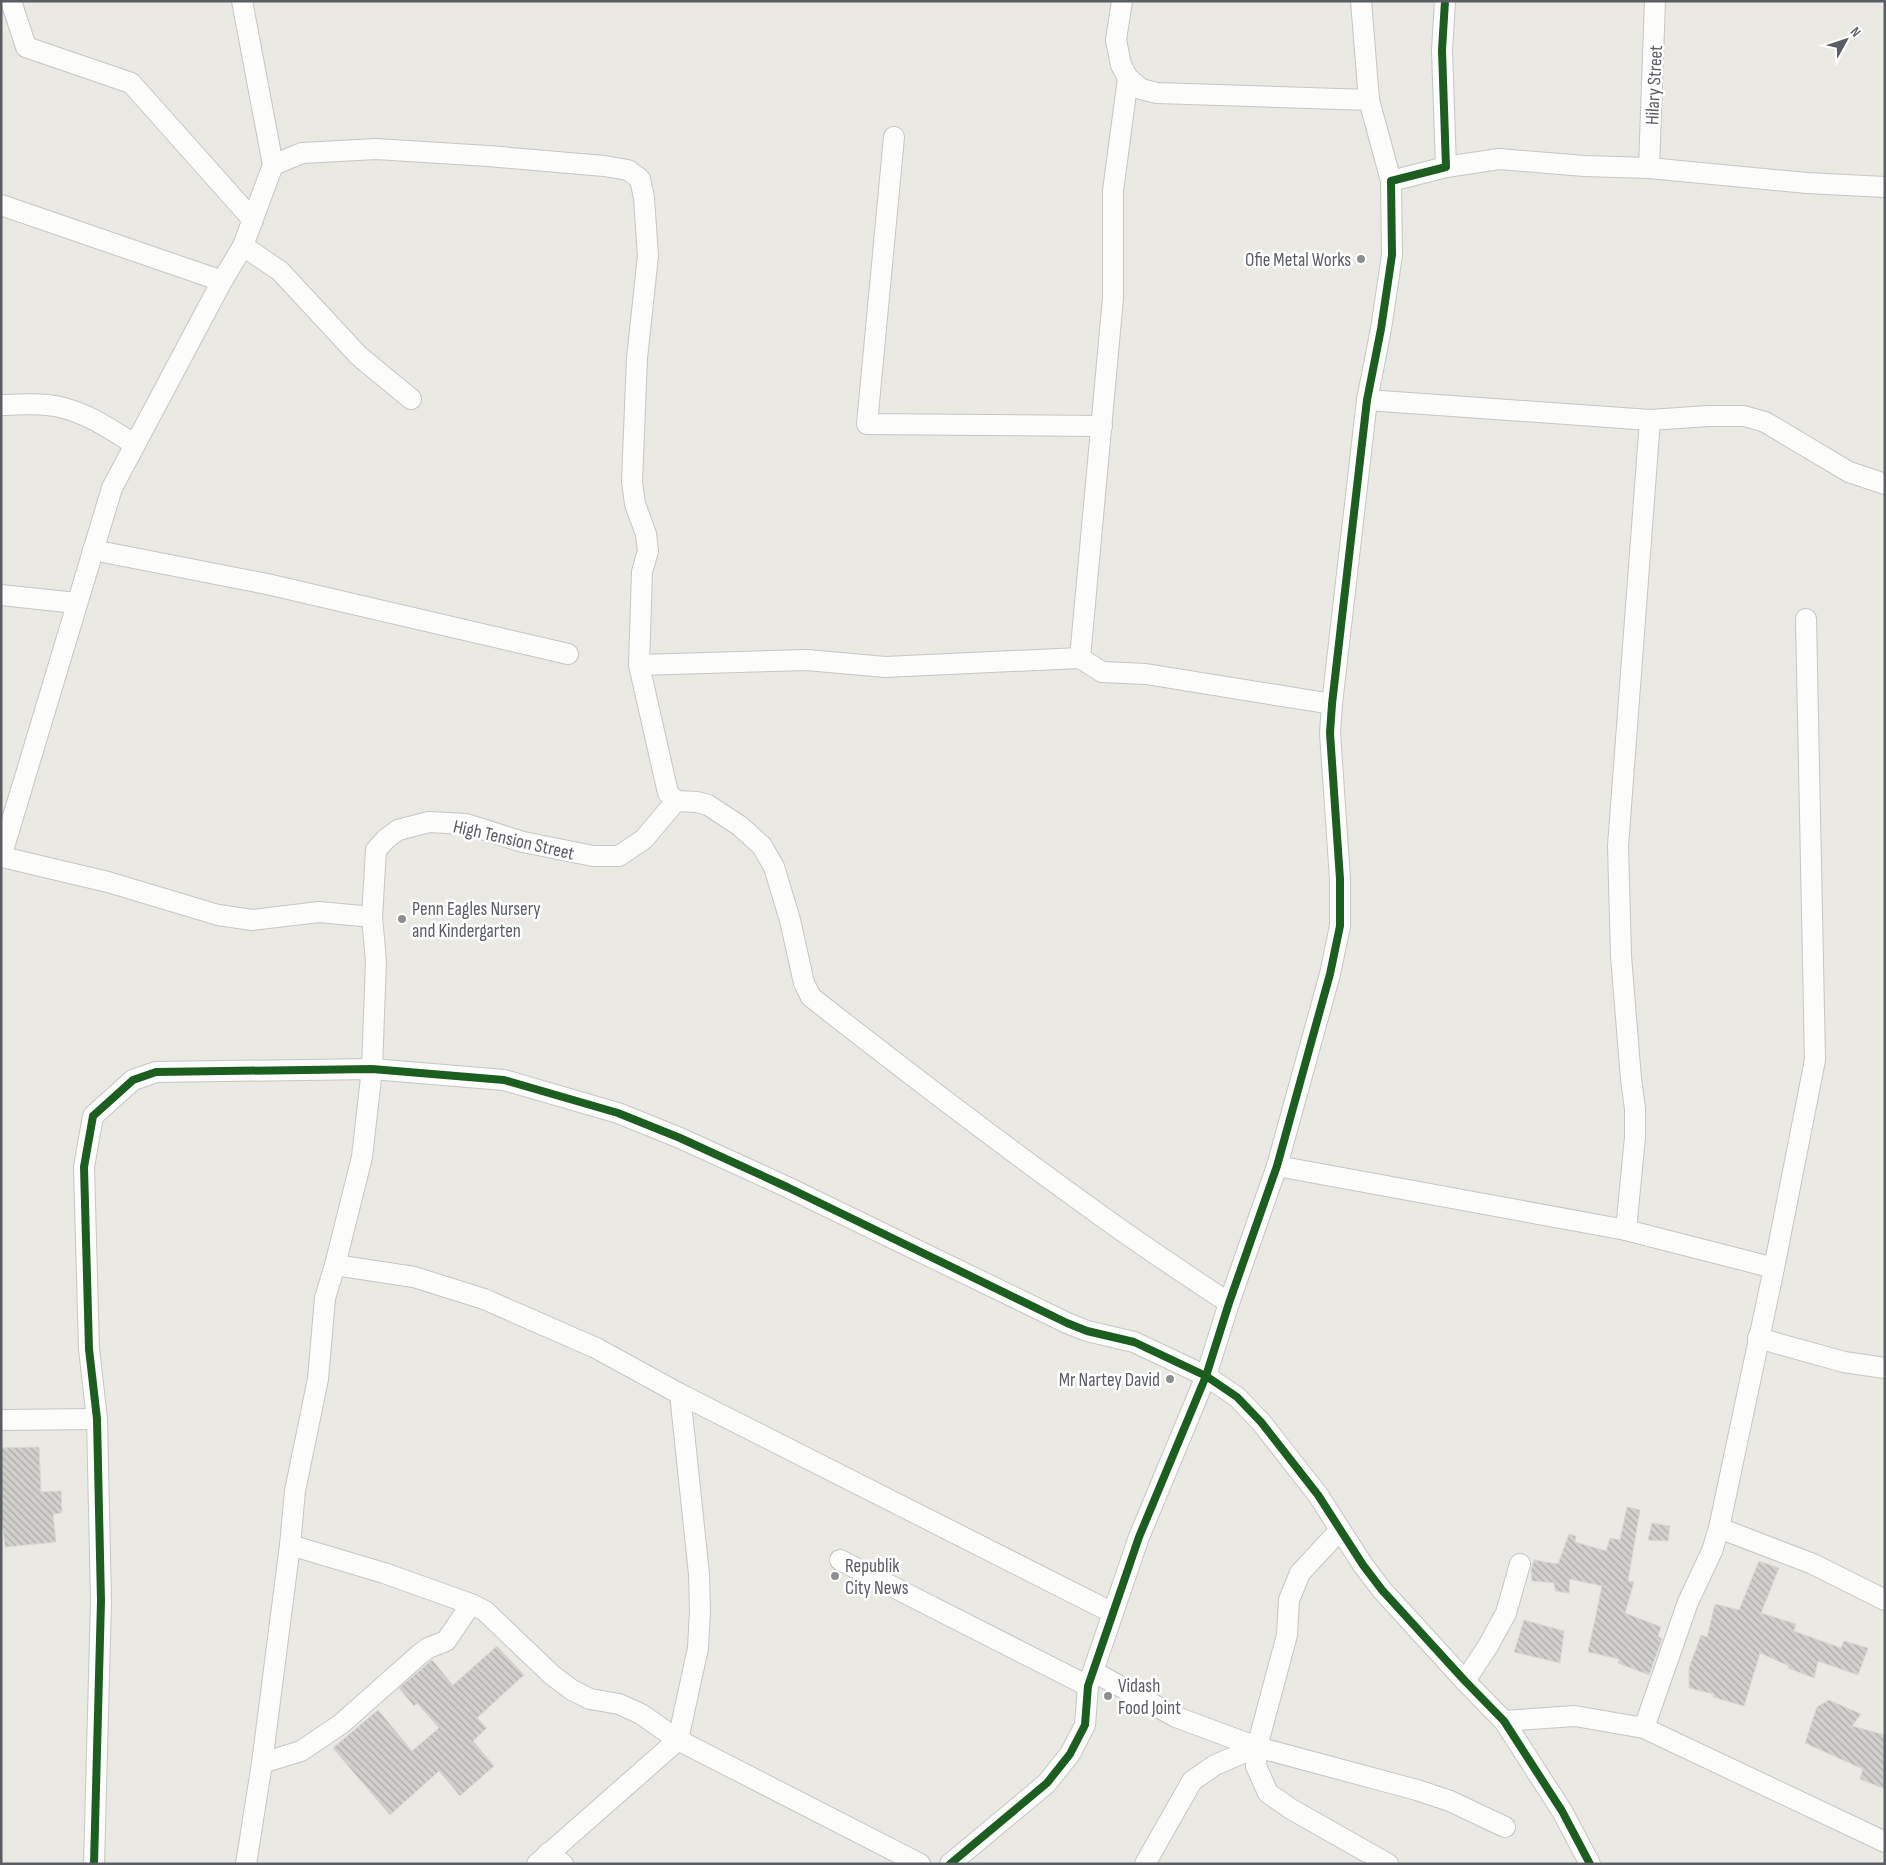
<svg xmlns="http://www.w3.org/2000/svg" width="1886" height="1865" font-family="'Sofia Sans Condensed',sans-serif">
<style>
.building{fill:url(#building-back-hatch);stroke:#dad8d4}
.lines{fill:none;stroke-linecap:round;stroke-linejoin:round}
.minor-casing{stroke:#c6c6c5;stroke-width:22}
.minor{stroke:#fcfcfb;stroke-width:20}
.cycleway-casing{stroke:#fff;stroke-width:11}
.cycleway{stroke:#1b5e20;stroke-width:8}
.poi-dot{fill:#8c8e90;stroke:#fff;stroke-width:2}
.labels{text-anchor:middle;stroke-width:5;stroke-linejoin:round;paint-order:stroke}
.street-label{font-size:19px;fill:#5a5d62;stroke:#fff}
.poi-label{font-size:19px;fill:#5a5d62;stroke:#fff;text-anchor:start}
</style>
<defs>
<pattern id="building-back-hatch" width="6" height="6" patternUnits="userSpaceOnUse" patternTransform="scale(1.25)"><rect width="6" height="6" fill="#d1d0cd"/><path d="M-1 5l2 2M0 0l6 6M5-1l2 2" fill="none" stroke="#adacaa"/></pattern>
</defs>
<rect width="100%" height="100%" fill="#eae9e4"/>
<g class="building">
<path d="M39 1447 41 1492 61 1491 62 1513 53 1514 56 1542 5 1547 2 1523 1 1448Z"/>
<path d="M1627 1507 1640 1510 1628 1581 1634 1582 1625 1613 1661 1627 1658 1636 1662 1639 1649 1675 1618 1663 1619 1659 1588 1652 1602 1586 1570 1579 1569 1593 1555 1591 1554 1583 1532 1581 1531 1570 1534 1560 1558 1564 1569 1534 1576 1536 1575 1542 1606 1551 1610 1538 1620 1540Z"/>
<path d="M1652 1523 1670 1526 1668 1541 1648 1540Z"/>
<path d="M1759 1561 1779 1568 1761 1613 1796 1624 1794 1631 1841 1648 1844 1641 1868 1648 1858 1675 1818 1661 1814 1678 1788 1668 1789 1666 1760 1653 1744 1706 1713 1697 1714 1694 1689 1688V1668L1701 1635 1707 1637 1715 1604 1739 1610Z"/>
<path d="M1524 1620 1564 1631 1560 1663 1514 1652Z"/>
<path d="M497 1646 524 1675 477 1718 487 1728 473 1741 494 1766 460 1796 439 1771 390 1815 333 1748 378 1710 412 1751 439 1728 417 1703 414 1706 399 1688 432 1660 453 1685Z"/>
<path d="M1829 1700 1861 1714 1852 1726 1885 1735V1789L1860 1779 1863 1769 1805 1743 1817 1707Z"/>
</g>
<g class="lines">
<g class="minor-casing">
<g id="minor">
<path d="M11 1 26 47 131 83 253 220"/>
<path d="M1122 1 1116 40 1121 65 1128 78 1141 89 1157 93 1369 100"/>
<path d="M1361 1 1369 100 1391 181"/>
<path d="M894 137 867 424 1102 426"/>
<path d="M273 165 302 153 376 149 488 156 604 166 628 170 640 179 644 198 648 256 637 358 632 481 635 504 646 534 648 551 642 572 639 665 668 793 676 801 697 802 708 805 740 826 762 846 774 867 790 920 804 983 811 997C908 1073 1006 1148 1107 1220 1147 1249 1188 1276 1229 1303"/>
<path d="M1446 167 1499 159 1584 166 1649 168 1807 183 1885 187"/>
<path d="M1649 168 1655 1"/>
<path d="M1 205 222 281"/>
<path d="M243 246 280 271 359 356 411 399"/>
<path d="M1367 400 1650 420 1708 416H1744L1765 422 1849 472 1885 484"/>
<path d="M1 405C16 405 32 403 47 405 80 408 107 427 134 444"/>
<path d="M93 550 267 584 568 654"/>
<path d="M1 595 76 603"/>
<path d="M1080 658 1113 298V191L1128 78"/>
<path d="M639 665 807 660 885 667 1080 658 1102 672 1146 674 1332 704"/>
<path d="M1 857 112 488 222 281 243 246 273 165 242 1"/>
<path d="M2 857 108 882 218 915 252 920 319 912 372 917"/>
<path d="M1277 1166 1626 1230 1774 1268"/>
<path d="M1626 1230 1635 1137V1109L1631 1079 1621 956 1618 846 1650 420"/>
<path d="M335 1265 414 1277 484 1299 596 1348 680 1394 1113 1613"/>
<path d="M1758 1338 1844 1362 1885 1368"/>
<path d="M1 1420 97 1419"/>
<path d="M1719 1528 1813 1564 1885 1600"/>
<path d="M1340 1530 1300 1573 1289 1600 1287 1635 1257 1747 1256 1766 1268 1793 1291 1809 1388 1864"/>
<path d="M290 1545 384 1573 471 1604 485 1611 552 1675 572 1690 590 1699 619 1704 641 1714 678 1740 920 1864"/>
<path d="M840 1560 1088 1686"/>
<path d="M1094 1672 1176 1717 1257 1747 1417 1790 1450 1801 1505 1827"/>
<path d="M1465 1681 1488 1646 1506 1613 1520 1564"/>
<path d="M1504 1721 1575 1716 1644 1728 1688 1602 1712 1551 1719 1528 1774 1268 1815 1060 1806 619"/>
<path d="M1644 1728 1885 1842"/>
<path d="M262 1763 301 1751 341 1724 420 1654 428 1648 446 1641 471 1604"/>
<path d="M548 1853 563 1864"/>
<path d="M94 1864 101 1601 97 1419 89 1349 84 1167 93 1116 133 1080 156 1072 372 1069 504 1080 618 1113 680 1138 787 1187 1067 1323 1087 1331 1134 1342 1206 1376 1237 1397 1261 1422 1318 1495 1363 1565 1382 1590 1465 1681 1504 1721 1562 1811 1590 1864"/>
<path d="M246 1864 262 1763 290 1545 295 1491 318 1379 325 1298 335 1265 362 1157 372 1069 376 961 372 917 376 850 386 839 398 830 429 822 466 824 523 842 593 856H619L644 839 676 801"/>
<path d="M537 1864 678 1740 698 1648 700 1611 699 1574 680 1394"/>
<path d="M950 1864 1047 1783 1070 1754 1085 1725 1088 1686 1139 1537 1206 1376 1229 1303 1277 1166 1330 974 1340 926V879L1330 733 1332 704 1367 400 1381 329 1392 255 1391 181 1446 167 1442 50 1445 1"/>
<path d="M1145 1864 1192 1781 1215 1765 1257 1747"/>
</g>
</g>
<use href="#minor" class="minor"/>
<g class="cycleway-casing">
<g id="cycleway">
<path d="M94 1864 101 1601 97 1419 89 1349 84 1167 93 1116 133 1080 156 1072 372 1069 504 1080 618 1113 680 1138 787 1187 1067 1323 1087 1331 1134 1342 1206 1376 1237 1397 1261 1422 1318 1495 1363 1565 1382 1590 1465 1681 1504 1721 1562 1811 1590 1864"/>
<path d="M950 1864 1047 1783 1070 1754 1085 1725 1088 1686 1139 1537 1206 1376 1229 1303 1277 1166 1330 974 1340 926V879L1330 733 1332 704 1367 400 1381 329 1392 255 1391 181 1446 167 1442 50 1445 1"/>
</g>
</g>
<use href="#cycleway" class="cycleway"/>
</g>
<g class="poi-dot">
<circle cx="1361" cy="259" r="5"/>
<circle cx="402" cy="919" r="5"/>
<circle cx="1170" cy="1379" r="5"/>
<circle cx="835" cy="1576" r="5"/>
<circle cx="1108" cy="1696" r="5"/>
</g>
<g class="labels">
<g class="street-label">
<text transform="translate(1653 85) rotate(-87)" y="7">Hilary Street</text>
<text transform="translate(514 839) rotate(13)" y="7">High Tension Street</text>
</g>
<g class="poi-label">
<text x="1351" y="266" text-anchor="end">Ofie Metal Works</text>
<text x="412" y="915">Penn Eagles Nursery<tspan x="412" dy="22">and Kindergarten</tspan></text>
<text x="1160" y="1386" text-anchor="end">Mr Nartey David</text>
<text x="845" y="1572">Republik<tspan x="845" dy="22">City News</tspan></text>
<text x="1118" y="1692">Vidash<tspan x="1118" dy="22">Food Joint</tspan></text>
</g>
</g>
<rect width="1886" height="1865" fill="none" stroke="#5a5d62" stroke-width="5"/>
<g transform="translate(1846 40) rotate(50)" stroke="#ffffff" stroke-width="4" paint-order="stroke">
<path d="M0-4L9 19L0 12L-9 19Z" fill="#5a5d62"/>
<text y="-8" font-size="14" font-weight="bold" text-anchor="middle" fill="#5a5d62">N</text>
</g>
</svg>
